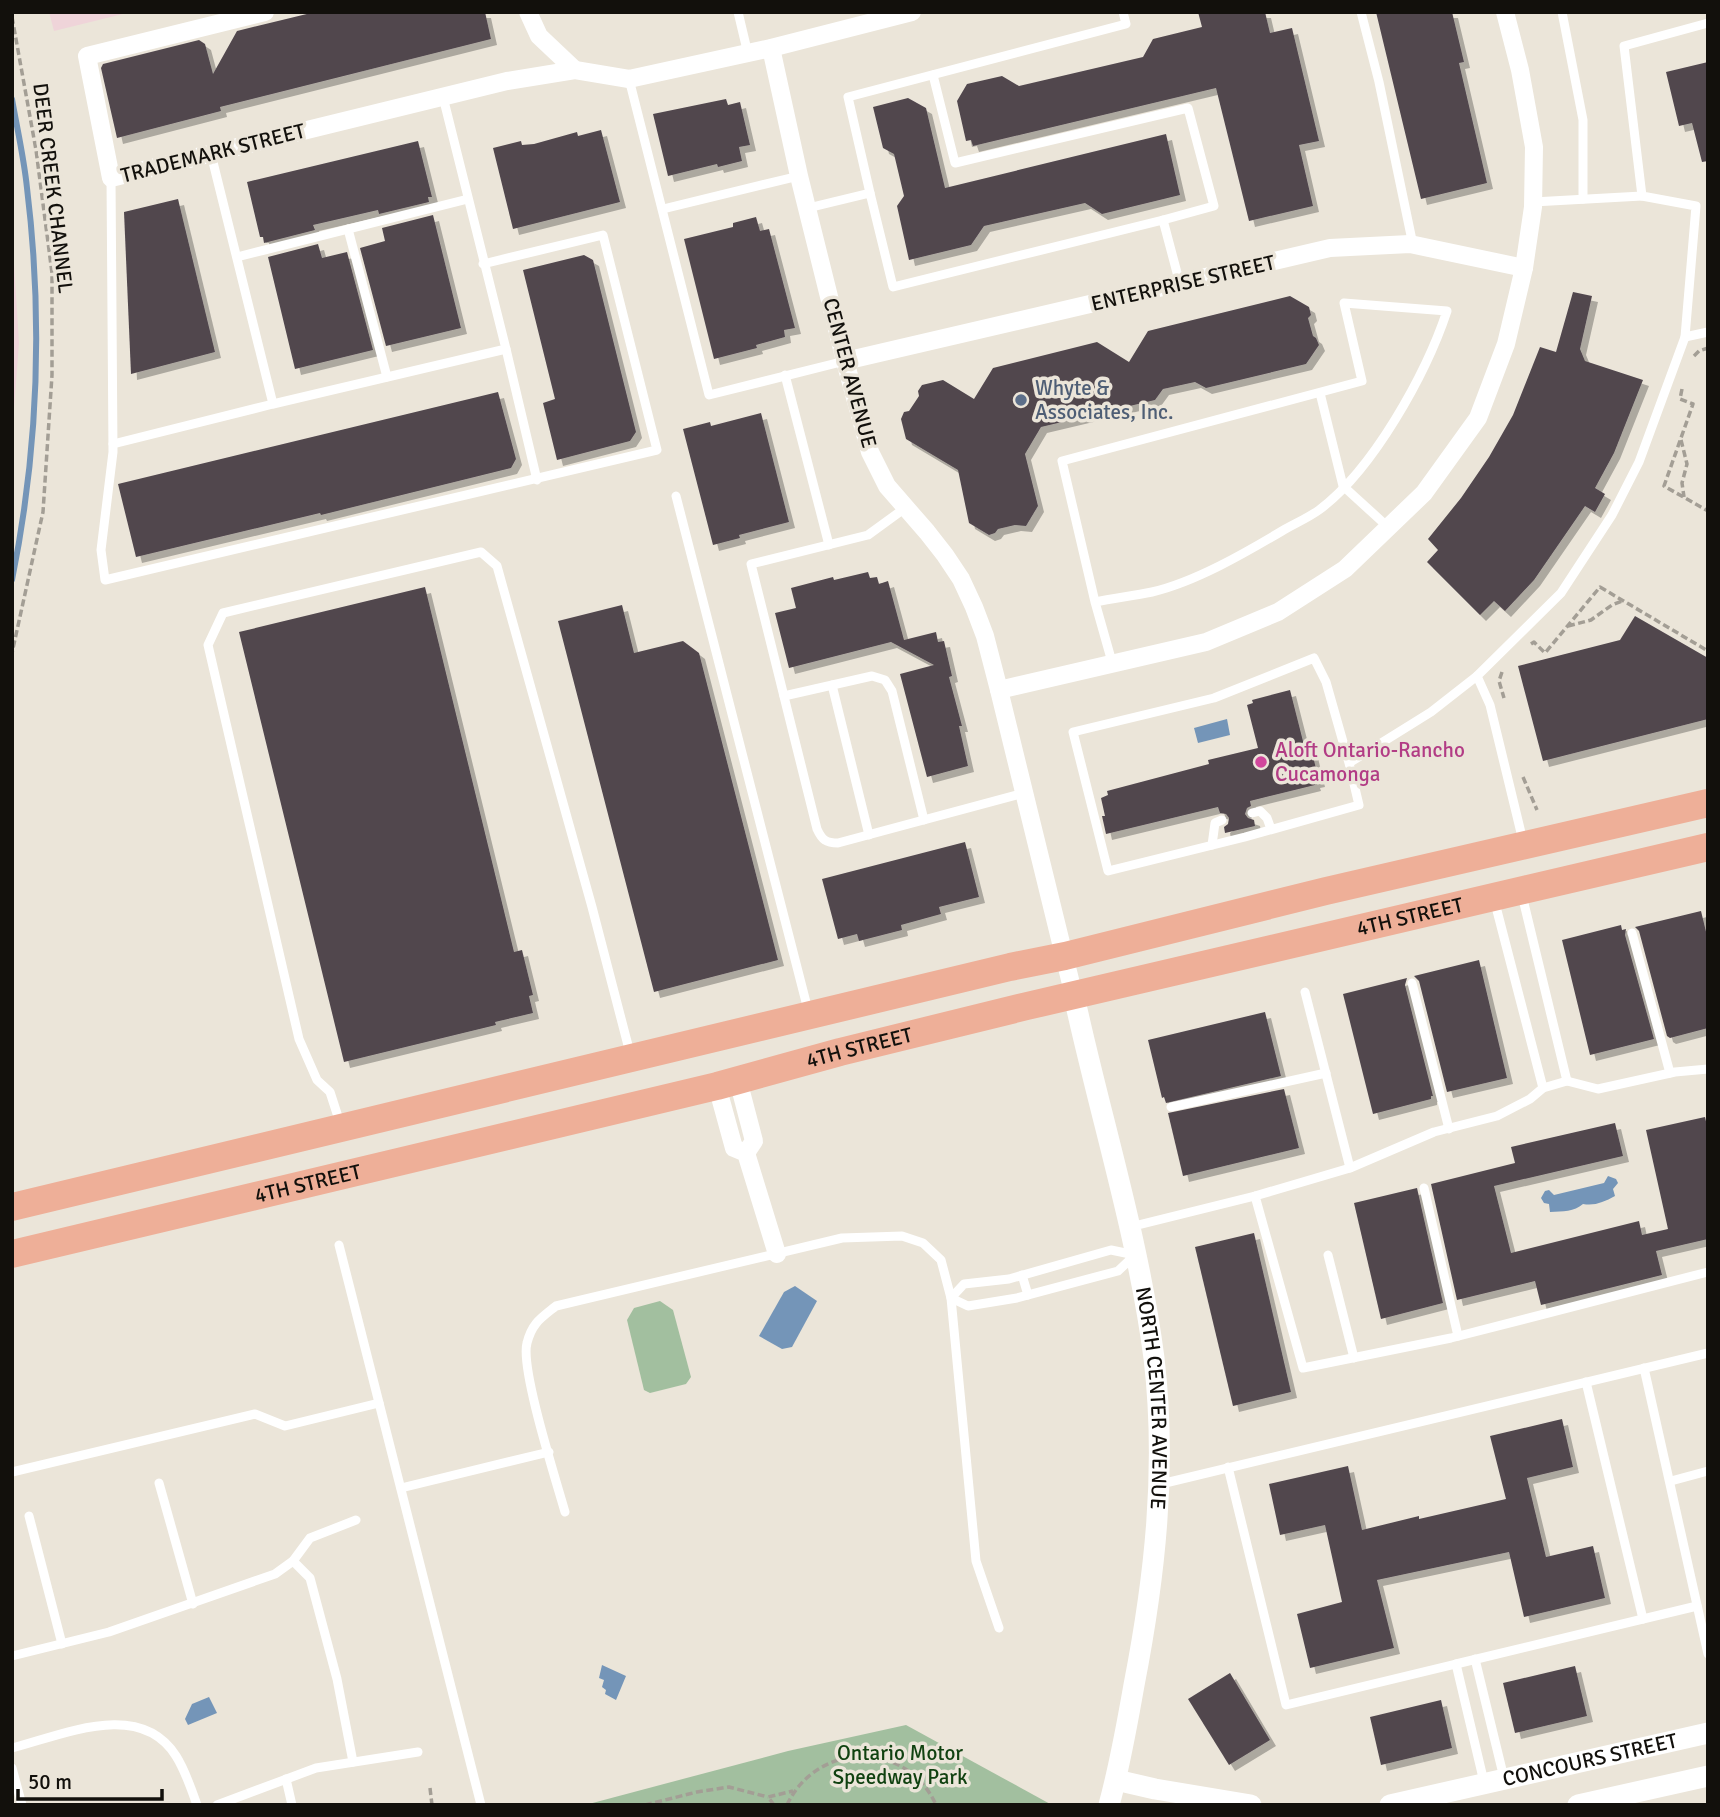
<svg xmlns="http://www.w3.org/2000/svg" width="1720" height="1817" font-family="Signika,sans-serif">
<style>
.industrial{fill:#efd4d9}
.green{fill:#a2bf9f}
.water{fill:#7495b8}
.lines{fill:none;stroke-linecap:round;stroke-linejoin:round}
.stream{stroke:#7495b8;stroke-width:6}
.building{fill:#51474e;filter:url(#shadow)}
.path{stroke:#a39e95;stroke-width:3.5;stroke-dasharray:7 3.5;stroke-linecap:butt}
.service{stroke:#fff;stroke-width:9}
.minor{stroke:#fff;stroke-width:18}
.tertiary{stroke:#fff;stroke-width:21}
.primary{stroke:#eeaf98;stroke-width:28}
.service-dot{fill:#5c6f8a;stroke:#ebe5d9;stroke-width:2.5}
.hotel-dot{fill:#d1479c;stroke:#ebe5d9;stroke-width:2.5}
.labels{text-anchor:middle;stroke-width:7;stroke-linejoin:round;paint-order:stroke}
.street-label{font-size:21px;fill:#12100c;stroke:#ebe5d9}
.service-label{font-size:21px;fill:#4e5e75;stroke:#ebe5d9;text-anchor:start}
.hotel-label{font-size:21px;fill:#b23c85;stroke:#ebe5d9;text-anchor:start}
.park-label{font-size:21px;fill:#104110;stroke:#ebe5d9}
</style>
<defs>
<filter id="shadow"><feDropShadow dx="6" dy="6" stdDeviation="0" flood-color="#0004"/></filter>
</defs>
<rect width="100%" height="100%" fill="#ebe5d9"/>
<g class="industrial">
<path d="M49 12H131L54 31Z"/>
<path d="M12 232 19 343 12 434Z"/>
</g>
<g class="green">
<path d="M660 1301 673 1310 691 1377 686 1384 650 1393 644 1390 627 1320 634 1308Z"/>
<path d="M906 1725 1052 1805H585L788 1751Z"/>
</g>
<g class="water">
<path d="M1227 719 1230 735 1198 743 1194 728Z"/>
<path d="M1608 1176 1616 1179 1618 1183 1613 1189 1615 1196C1604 1202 1595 1206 1583 1204 1574 1212 1563 1211 1550 1212L1549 1204 1544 1203 1541 1198 1545 1191 1549 1190 1554 1195 1604 1183Z"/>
<path d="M795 1286 817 1301 792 1347 782 1349 759 1336 784 1292Z"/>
<path d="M602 1665 626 1676 616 1700 605 1694 606 1690 602 1687 604 1680 599 1678Z"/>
<path d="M209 1697 217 1713 188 1725 185 1719 192 1704Z"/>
</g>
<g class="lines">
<path class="stream" d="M12 99C17 128 24 158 27 188 43 319 38 451 12 580"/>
</g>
<g class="building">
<path d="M315 12H485L491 39 220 107 221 111 117 138 101 68 103 64 199 40 205 44 213 74 237 31Z"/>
<path d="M1198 12H1265L1270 33 1292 28 1319 141 1299 145 1313 206 1249 221 1216 88 973 146 971 140 966 141 957 101 967 84 1002 76 1019 86 1143 57 1153 39 1202 27Z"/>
<path d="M1376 12H1452L1464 62 1459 63 1487 183 1421 199Z"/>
<path d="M1708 62V161L1702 162 1692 123 1679 126 1666 72Z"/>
<path d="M908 98 926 108 945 188 1166 134 1180 195 1102 214 1085 203 984 226 971 245 909 260 897 206 904 196 894 154 883 148 873 107Z"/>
<path d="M726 99 728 105 740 102 750 145 739 147 742 161 718 167 717 164 668 176 653 114Z"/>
<path d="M601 130 620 202 513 229 493 148 521 141 522 145 534 144 577 132 578 136Z"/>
<path d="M418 141 432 197H428L429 202 379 214 378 210 313 225 315 230 264 243 263 237H260L247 182Z"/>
<path d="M178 199 215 352 131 374 124 212Z"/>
<path d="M433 215 461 328 386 346 360 248 385 241 382 228Z"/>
<path d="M756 217 760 231 769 229 795 328 784 330 785 337 756 345 757 348 714 359 684 239 733 227V223Z"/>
<path d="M318 244 322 258 347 252 373 350 295 369 268 257Z"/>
<path d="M584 255 593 260 636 432 630 441 557 460 543 403 555 399 523 270Z"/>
<path d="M1573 292 1592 296 1580 349 1585 361 1643 380 1614 453 1595 488 1605 494 1595 512 1585 506 1534 580 1505 611 1494 601 1480 615 1427 562 1438 550 1428 539 1461 498 1489 457 1513 415 1540 347 1556 352Z"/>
<path d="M1290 296 1309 307 1311 315 1308 318 1313 336 1316 338 1319 345 1306 364 1206 388 1195 382 1163 389 1155 400 1041 427 1025 454 1038 506 1026 526 1015 525 998 529 995 533 989 535 969 523 958 470 906 439 901 419 904 412 909 411 919 396 918 391 922 385 943 380 974 399 993 368 1097 342 1129 362 1148 331Z"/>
<path d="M498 392 516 459 511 468 321 515 320 513 136 557 118 484Z"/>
<path d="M761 413 789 522 739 535 740 538 713 545 683 429 710 422 711 426Z"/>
<path d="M868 572 870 578 877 577 879 584 888 581 904 640 936 632 938 642 944 641 952 676 949 677 962 726H959L968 766 927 777 900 674 934 665 891 642 789 668 775 613 796 608 791 588 833 577 834 580Z"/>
<path d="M425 587 514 952 522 950 533 995 529 996 533 1013 495 1022 496 1025 344 1062 239 632Z"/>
<path d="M622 605 634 653 683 641 699 653 778 960 654 992 558 621Z"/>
<path d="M1635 616 1708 658V719L1543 761 1518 666 1620 640Z"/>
<path d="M1290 690 1306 753 1312 752 1319 781 1314 782 1315 785 1250 801 1251 806 1247 808 1245 814 1248 818 1254 820 1255 826 1225 833 1224 827 1228 824 1229 818 1226 814 1220 813 1218 807 1106 834 1102 816H1105L1101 798 1108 795 1107 791 1209 764 1208 760 1258 748 1247 705 1253 703 1252 700Z"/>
<path d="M965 842 979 897 939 907 941 914 901 925 902 930 859 941 857 934 838 939 822 879Z"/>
<path d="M1701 911 1708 940V1028L1670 1038 1667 1036 1639 931 1635 927Z"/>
<path d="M1621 925 1622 930 1626 929 1625 935 1654 1039 1590 1055 1562 940Z"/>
<path d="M1479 960 1507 1078 1447 1092 1419 981 1414 976Z"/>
<path d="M1407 978 1405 985 1433 1096H1431V1099L1373 1114 1343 994Z"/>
<path d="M1265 1012 1281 1076 1166 1103 1164 1097 1162 1098 1148 1040Z"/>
<path d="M1284 1089 1299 1148 1183 1176 1168 1113Z"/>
<path d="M1705 1117 1708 1130V1239L1656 1251 1662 1275 1541 1305 1535 1281 1457 1300 1431 1184 1515 1163 1511 1147 1615 1123 1623 1156 1494 1186 1511 1253 1639 1221 1642 1235 1668 1229 1646 1130Z"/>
<path d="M1417 1188 1443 1303 1381 1319 1354 1203Z"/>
<path d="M1254 1233 1291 1392 1233 1406 1195 1247Z"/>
<path d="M1562 1419 1573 1467 1527 1478 1546 1557 1593 1546 1605 1598 1524 1617 1509 1552 1377 1580 1394 1648 1310 1668 1297 1614 1342 1602 1325 1525 1280 1535 1269 1484 1348 1466 1362 1530 1419 1516V1519L1506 1499 1490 1436Z"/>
<path d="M1575 1666 1587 1716 1515 1733 1503 1683Z"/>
<path d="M1230 1673 1270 1740 1229 1765 1188 1699Z"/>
<path d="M1441 1700 1452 1748 1381 1765 1370 1717Z"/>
</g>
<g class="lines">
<g class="path">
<path d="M12 17 36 150 52 273V375L43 512 12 653"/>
<path d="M1694 356 1699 351 1708 348"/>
<path d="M1682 389 1680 399 1693 404 1664 486 1708 511"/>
<path d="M1681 440 1687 464 1682 483 1684 497"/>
<path d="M1568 626 1591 620 1612 605 1622 601"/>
<path d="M1531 644 1534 642 1545 653 1600 587 1708 651"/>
<path d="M1502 672 1499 681 1504 698"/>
<path d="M1523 777 1537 810"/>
<path d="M430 1788 432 1805"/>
<path d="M645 1805 697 1792 729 1787 768 1797"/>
<path d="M774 1805 768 1797 793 1791"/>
<path d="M787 1805C817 1741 907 1740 936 1805"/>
</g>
<g class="service">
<path d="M738 12 748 54"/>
<path d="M1361 12 1379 82 1413 245"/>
<path d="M1562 12 1583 120V199"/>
<path d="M933 75 955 163 1188 108 1214 206 1163 220"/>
<path d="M629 79 709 395 845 361"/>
<path d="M211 154 273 404 506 349 443 97"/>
<path d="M111 178 113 452 101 550 105 580 657 450 603 235 483 264"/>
<path d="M870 193 848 97 1126 24 1123 12"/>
<path d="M1533 202 1642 196"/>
<path d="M808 208 870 193 893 287 1163 220 1180 284"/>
<path d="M663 209 799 176"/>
<path d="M348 229 387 377"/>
<path d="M237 257 468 199"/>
<path d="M1685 337 1708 332"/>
<path d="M506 349 537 480"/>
<path d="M785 375 829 545"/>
<path d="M1320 393 1343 486 1388 527"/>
<path d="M113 444 273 404"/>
<path d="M676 496 808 1010"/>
<path d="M905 508 868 535 751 564 817 829C822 840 826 843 838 843L1024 793"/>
<path d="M1095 602 1062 461 1362 381 1344 303 1447 311C1426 374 1373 470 1319 510 1308 518 1294 524 1282 531 1245 553 1195 582 1152 592 1133 596 1114 598 1095 602L1112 662"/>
<path d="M1477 676 1561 593 1612 515 1639 462 1685 337 1696 206 1642 196 1624 46 1708 23"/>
<path d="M832 685 869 835"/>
<path d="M784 696 872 676 885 680 892 691 924 820"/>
<path d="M1349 763 1359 805 1245 837 1108 871 1073 732 1214 698 1314 658 1326 682 1349 763 1431 712 1477 676 1490 705 1523 841"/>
<path d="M1252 813 1260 811 1267 818 1271 829"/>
<path d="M1212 845 1215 823 1222 820"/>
<path d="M1522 895 1567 1081"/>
<path d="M1494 899 1543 1088"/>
<path d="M1632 933 1670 1073"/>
<path d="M1412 983 1449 1129"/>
<path d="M1305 992 1350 1168"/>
<path d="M1171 1107 1326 1073"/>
<path d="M341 1126 330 1092 317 1080 299 1039 208 645 223 613 481 552 497 566 592 907 630 1053"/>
<path d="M1424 1188 1458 1336"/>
<path d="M1255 1196 1303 1368 1451 1338 1708 1272"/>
<path d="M1130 1227 1255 1196 1350 1168 1434 1132 1497 1116 1530 1099 1543 1088 1567 1081 1598 1089 1675 1072 1708 1069"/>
<path d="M339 1245 481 1805"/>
<path d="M1111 1250 1135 1255 1118 1271 1017 1298 968 1306 951 1298 964 1284 1009 1279Z"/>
<path d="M1328 1255 1354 1358"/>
<path d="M1022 1275 1028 1295"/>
<path d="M1644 1368 1708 1654"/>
<path d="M1586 1382 1643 1619"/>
<path d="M1228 1467 1286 1705 1456 1664"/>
<path d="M12 1472 255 1414 285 1426 379 1403"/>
<path d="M1671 1481 1708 1471"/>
<path d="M159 1483 193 1604"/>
<path d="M1161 1484 1708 1353"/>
<path d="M401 1488 549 1452"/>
<path d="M565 1512C556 1480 520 1368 527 1343 532 1323 541 1318 556 1306L842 1238 902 1236 923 1243 941 1260 951 1298 976 1561 999 1628"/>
<path d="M29 1516 62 1644"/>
<path d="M293 1561 310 1578 337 1679 353 1762"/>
<path d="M12 1656 109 1632 275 1574 293 1561 310 1538 356 1520"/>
<path d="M1475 1659 1504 1778"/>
<path d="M12 1748C63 1735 140 1699 176 1756 185 1770 191 1788 197 1805"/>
<path d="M12 1768 22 1805"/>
<path d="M286 1779 292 1805"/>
<path d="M1484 1782 1456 1664 1697 1606"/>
<path d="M217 1805 316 1768 418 1752"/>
</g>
<g class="minor">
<path d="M265 12 87 56 111 178 507 81 575 70 629 79 771 48 912 12"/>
<path d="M528 12 539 36 575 70"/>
<path d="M771 48 799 176 845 361 870 452 887 486 927 532 945 555 961 579 974 607 985 636 999 690 1074 996"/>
<path d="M845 361 1330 248 1410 244 1524 268"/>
<path d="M999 690 1206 642 1278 612 1345 569 1424 493 1478 418 1506 344 1524 268 1533 207 1534 147 1520 70 1505 12"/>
<path d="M738 1080 754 1141 746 1153"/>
<path d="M717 1086 734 1148 746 1153 777 1254"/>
</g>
<g class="tertiary">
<path id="s1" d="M1074 996C1100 1116 1138 1235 1154 1358 1167 1469 1155 1577 1134 1685 1127 1725 1120 1765 1109 1805"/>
<path d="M1116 1780 1155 1789 1251 1805"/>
<path id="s2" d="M1390 1805 1708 1733"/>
<path d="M1578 1805 1708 1776"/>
</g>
<g class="primary">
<path d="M12 1207 1010 967 1065 956 1326 891 1708 803"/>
<path id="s3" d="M12 1254 717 1086 840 1052 1027 1006 1708 847"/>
</g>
</g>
<circle class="service-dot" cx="1021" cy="400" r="7"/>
<circle class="hotel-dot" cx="1261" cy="762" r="7"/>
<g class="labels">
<g class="street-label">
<text transform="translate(213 153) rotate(-14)" y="7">TRADEMARK STREET</text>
<text transform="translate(53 188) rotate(83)" y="7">DEER CREEK CHANNEL</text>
<text transform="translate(1183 283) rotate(-13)" y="7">ENTERPRISE STREET</text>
<text transform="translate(850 373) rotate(75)" y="7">CENTER AVENUE</text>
<text dy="7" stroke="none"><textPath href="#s3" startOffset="1438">4TH STREET</textPath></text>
<text dy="7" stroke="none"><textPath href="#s3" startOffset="872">4TH STREET</textPath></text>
<text dy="7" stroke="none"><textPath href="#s3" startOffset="304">4TH STREET</textPath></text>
<text dy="7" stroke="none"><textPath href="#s1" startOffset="411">NORTH CENTER AVENUE</textPath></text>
<text dy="7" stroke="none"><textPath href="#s2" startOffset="205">CONCOURS STREET</textPath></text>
</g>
<g class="service-label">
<text x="1035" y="395">Whyte &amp;<tspan x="1035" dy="24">Associates, Inc.</tspan></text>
</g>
<g class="hotel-label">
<text x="1275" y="757">Aloft Ontario-Rancho<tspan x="1275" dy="24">Cucamonga</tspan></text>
</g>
<g class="park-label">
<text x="900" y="1760">Ontario Motor<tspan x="900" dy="24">Speedway Park</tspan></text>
</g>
</g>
<rect width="1720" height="1817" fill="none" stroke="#12100c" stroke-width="28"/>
<path d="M18 1789v10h144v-10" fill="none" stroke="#12100c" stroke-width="3.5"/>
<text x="28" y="1789" font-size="21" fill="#12100c" stroke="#ebe5d9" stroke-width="5" paint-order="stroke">50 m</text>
</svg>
